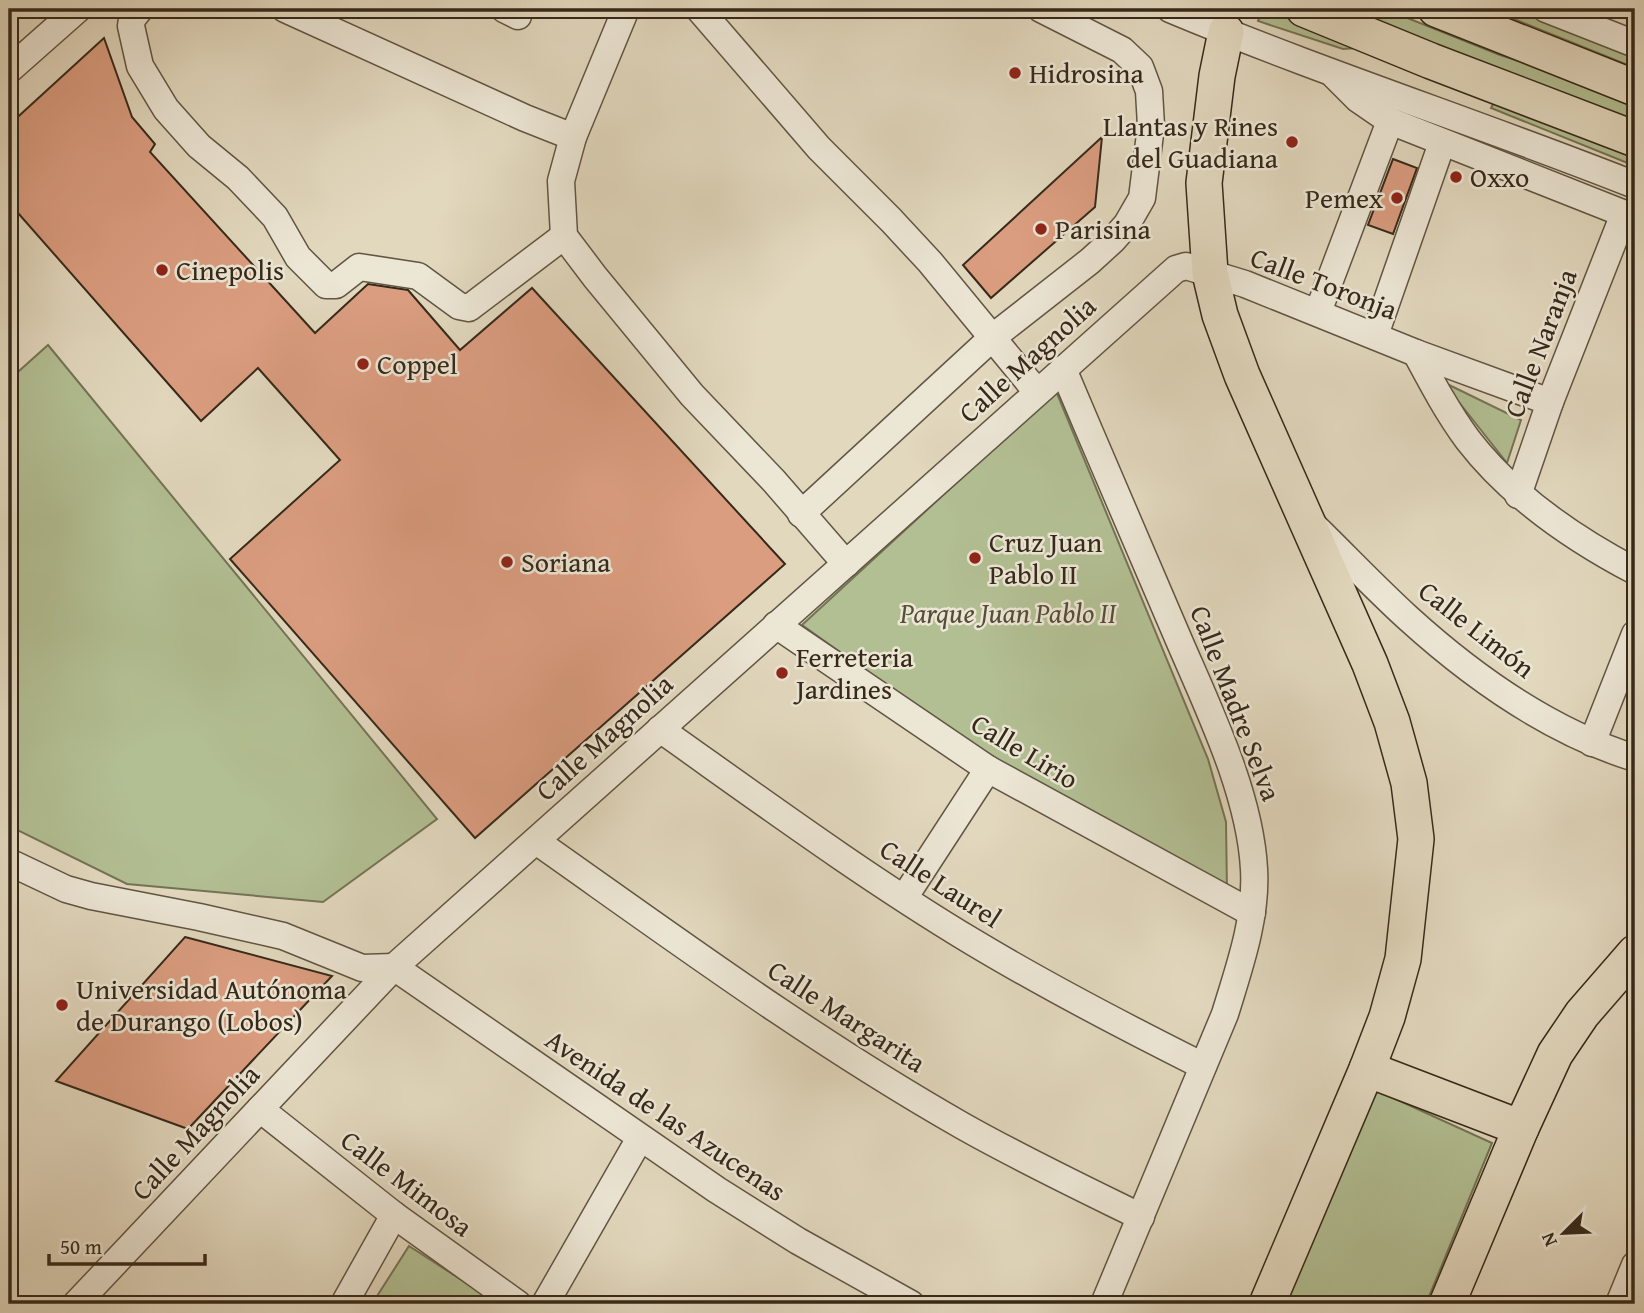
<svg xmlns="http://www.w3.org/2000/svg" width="1644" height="1313" font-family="'Gentium Book Plus',serif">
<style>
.green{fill:#b2bf93;stroke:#747456;stroke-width:2}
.building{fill:#db9d80;stroke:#36291a;stroke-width:2}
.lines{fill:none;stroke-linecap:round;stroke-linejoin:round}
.minor-casing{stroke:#615543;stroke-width:29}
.major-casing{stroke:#36291a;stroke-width:38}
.minor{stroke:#ece6d5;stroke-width:26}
.major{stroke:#e2d8be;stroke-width:35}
.poi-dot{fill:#8f2418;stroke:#ece6d5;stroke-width:2.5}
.labels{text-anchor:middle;stroke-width:5;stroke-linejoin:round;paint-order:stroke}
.poi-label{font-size:28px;fill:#36291a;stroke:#ece6d5;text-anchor:start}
.street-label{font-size:28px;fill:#36291a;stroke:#ece6d5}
.park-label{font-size:28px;font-style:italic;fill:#554e38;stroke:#ece6d5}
</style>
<rect width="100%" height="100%" fill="#e2d8be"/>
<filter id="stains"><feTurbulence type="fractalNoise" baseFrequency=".00286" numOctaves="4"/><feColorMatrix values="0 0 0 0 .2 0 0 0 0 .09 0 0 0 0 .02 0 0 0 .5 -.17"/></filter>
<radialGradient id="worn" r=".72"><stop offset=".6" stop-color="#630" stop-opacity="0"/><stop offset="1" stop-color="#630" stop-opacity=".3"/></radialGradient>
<g class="green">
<path d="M1263 9H1279L1373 47 1343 49 1258 21Z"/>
<path d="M1324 9H1385L1500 55 1635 97V125Z"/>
<path d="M1489 9H1516L1635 57V68Z"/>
<path d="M1496 98 1635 155V166L1491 108Z"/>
<path d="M48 345 437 819 323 902 127 884 9 826V380Z"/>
<path d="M1443 382 1521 420 1507 463Z"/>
<path d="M1056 391 1208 759 1226 822 1227 891 992 760 802 625Z"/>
<path d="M1367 1086 1492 1143 1426 1304H1279Z"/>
<path d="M409 1246 499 1304H372Z"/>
</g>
<g class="building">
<path d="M104 38 132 117 155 144 150 152 315 333 368 284 408 290 460 350 532 288 785 564 475 838 230 559 340 460 258 368 201 421 18 213 9 221V125Z"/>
<path d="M1102 137 1095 207 991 298 963 265Z"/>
<path d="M1393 159 1417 168 1393 234 1368 225Z"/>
<path d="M185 937 332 976 188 1129 56 1081Z"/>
</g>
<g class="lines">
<g class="minor-casing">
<g id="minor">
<path d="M140 9 132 19 131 26 140 66 166 109 199 146 238 178 275 217 298 257 326 285H336L359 267 418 276 459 306 469 308 564 236"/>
<path d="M285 9 525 118 573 137"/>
<path d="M504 9 518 16"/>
<path d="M626 9 573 137 561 181 564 236 595 277 692 395 774 481 846 564"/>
<path d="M699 9 819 148 891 220 930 262 1037 392"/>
<path d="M1170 9C1323 73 1481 124 1635 185"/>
<path d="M1546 9 1635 44"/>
<path d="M9 70 78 9"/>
<path d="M1334 75 1358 99 1390 121 1635 218"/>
<path d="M1318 312 1390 121"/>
<path d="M1375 335 1442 143"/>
<path d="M1416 353C1432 383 1448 413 1468 440 1512 497 1572 538 1635 571"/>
<path d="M1063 369C1101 459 1140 549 1178 638 1208 708 1250 793 1254 869 1257 918 1239 968 1225 1014L1104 1304"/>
<path d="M1518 495 1550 402 1624 214"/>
<path d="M801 514 993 337 1090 261 1113 240 1127 224 1142 198 1151 126 1149 91 1140 67 1122 50 1041 9"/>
<path d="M1312 524C1344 555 1375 588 1408 618 1473 677 1551 732 1635 758"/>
<path d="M776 625 988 769 1252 913"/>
<path d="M660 729C763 802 865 877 973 942 1048 987 1125 1027 1203 1066"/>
<path d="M1592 743 1635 634"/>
<path d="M536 841C675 939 812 1040 961 1125 1019 1158 1080 1187 1141 1217"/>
<path d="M9 862 66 889 91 896 199 917 283 936 362 968 394 967"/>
<path d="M904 898 988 769"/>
<path d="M394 967 717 1190 798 1241 911 1304"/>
<path d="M260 1109 394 1215 518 1304"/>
<path d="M76 1304 394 967 1176 269 1186 266 1245 284 1416 353 1550 402"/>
<path d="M344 1304 394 1215"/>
<path d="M545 1304 640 1138"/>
<path d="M1619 1304 1635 1265"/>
</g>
</g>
<g class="major-casing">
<g id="major">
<path d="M1304 9 1431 61 1635 139"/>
<path d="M1436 9 1635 88"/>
<path d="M1226 32 1217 76 1204 183 1210 273 1220 315 1242 375 1370 664 1392 722 1409 783 1416 839 1403 959 1387 1017 1367 1069 1267 1304"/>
<path d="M1367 1069 1521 1128"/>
<path d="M1447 1304 1521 1128 1555 1054 1582 1014 1635 953"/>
</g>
</g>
<use href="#minor" class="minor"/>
<use href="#major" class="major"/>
</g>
<g class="poi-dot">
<circle cx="1015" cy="73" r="7"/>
<circle cx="1292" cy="142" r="7"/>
<circle cx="1456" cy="177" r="7"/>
<circle cx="1397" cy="198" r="7"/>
<circle cx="1041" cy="229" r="7"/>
<circle cx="162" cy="270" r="7"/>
<circle cx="363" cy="364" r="7"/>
<circle cx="975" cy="558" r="7"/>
<circle cx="507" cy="562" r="7"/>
<circle cx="782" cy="673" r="7"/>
<circle cx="62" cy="1005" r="7"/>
</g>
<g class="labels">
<g class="poi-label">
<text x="1029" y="83">Hidrosina</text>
<text x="1278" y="136" text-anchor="end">Llantas y Rines<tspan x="1278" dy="32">del Guadiana</tspan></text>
<text x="1470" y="187">Oxxo</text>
<text x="1383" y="208" text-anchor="end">Pemex</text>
<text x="1055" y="239">Parisina</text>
<text x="176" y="280">Cinepolis</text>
<text x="377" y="374">Coppel</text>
<text x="989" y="552">Cruz Juan<tspan x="989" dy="32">Pablo II</tspan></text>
<text x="521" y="572">Soriana</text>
<text x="796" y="667">Ferreteria<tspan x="796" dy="32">Jardines</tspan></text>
<text x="76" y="999">Universidad Autónoma<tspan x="76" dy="32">de Durango (Lobos)</tspan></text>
</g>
<g class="street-label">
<text transform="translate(1324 283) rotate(21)" y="10">Calle Toronja</text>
<text transform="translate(1540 343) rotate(-69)" y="10">Calle Naranja</text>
<text transform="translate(1027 359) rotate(-42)" y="10">Calle Magnolia</text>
<text transform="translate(1477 629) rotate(38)" y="10">Calle Limón</text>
<text transform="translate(1236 703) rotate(69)" y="10">Calle Madre Selva</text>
<text transform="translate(604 737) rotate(-42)" y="10">Calle Magnolia</text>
<text transform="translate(1025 751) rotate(31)" y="10">Calle Lirio</text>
<text transform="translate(941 883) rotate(33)" y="10">Calle Laurel</text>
<text transform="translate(847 1016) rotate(33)" y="10">Calle Margarita</text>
<text transform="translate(666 1115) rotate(34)" y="10">Avenida de las Azucenas</text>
<text transform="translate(195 1132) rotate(-47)" y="10">Calle Magnolia</text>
<text transform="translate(407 1183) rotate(37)" y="10">Calle Mimosa</text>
</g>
<g class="park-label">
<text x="1008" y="623">Parque Juan Pablo II</text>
</g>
</g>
<rect width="1644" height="1313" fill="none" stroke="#e2d8be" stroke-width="35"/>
<rect x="10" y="10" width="1623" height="1292" fill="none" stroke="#36291a" stroke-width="3.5"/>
<rect x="18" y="18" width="1609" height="1278" fill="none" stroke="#36291a" stroke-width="2"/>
<g transform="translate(1564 1233) rotate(246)" stroke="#ece6d5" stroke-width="5" paint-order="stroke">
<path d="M0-5L12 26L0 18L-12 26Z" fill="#36291a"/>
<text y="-10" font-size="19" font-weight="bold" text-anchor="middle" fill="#36291a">N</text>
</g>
<path d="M49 1254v10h156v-10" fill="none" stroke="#36291a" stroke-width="3.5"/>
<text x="60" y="1254" font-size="21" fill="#36291a" stroke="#ece6d5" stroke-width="5" paint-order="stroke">50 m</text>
<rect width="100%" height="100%" filter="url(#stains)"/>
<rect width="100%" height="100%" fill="url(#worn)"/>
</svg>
